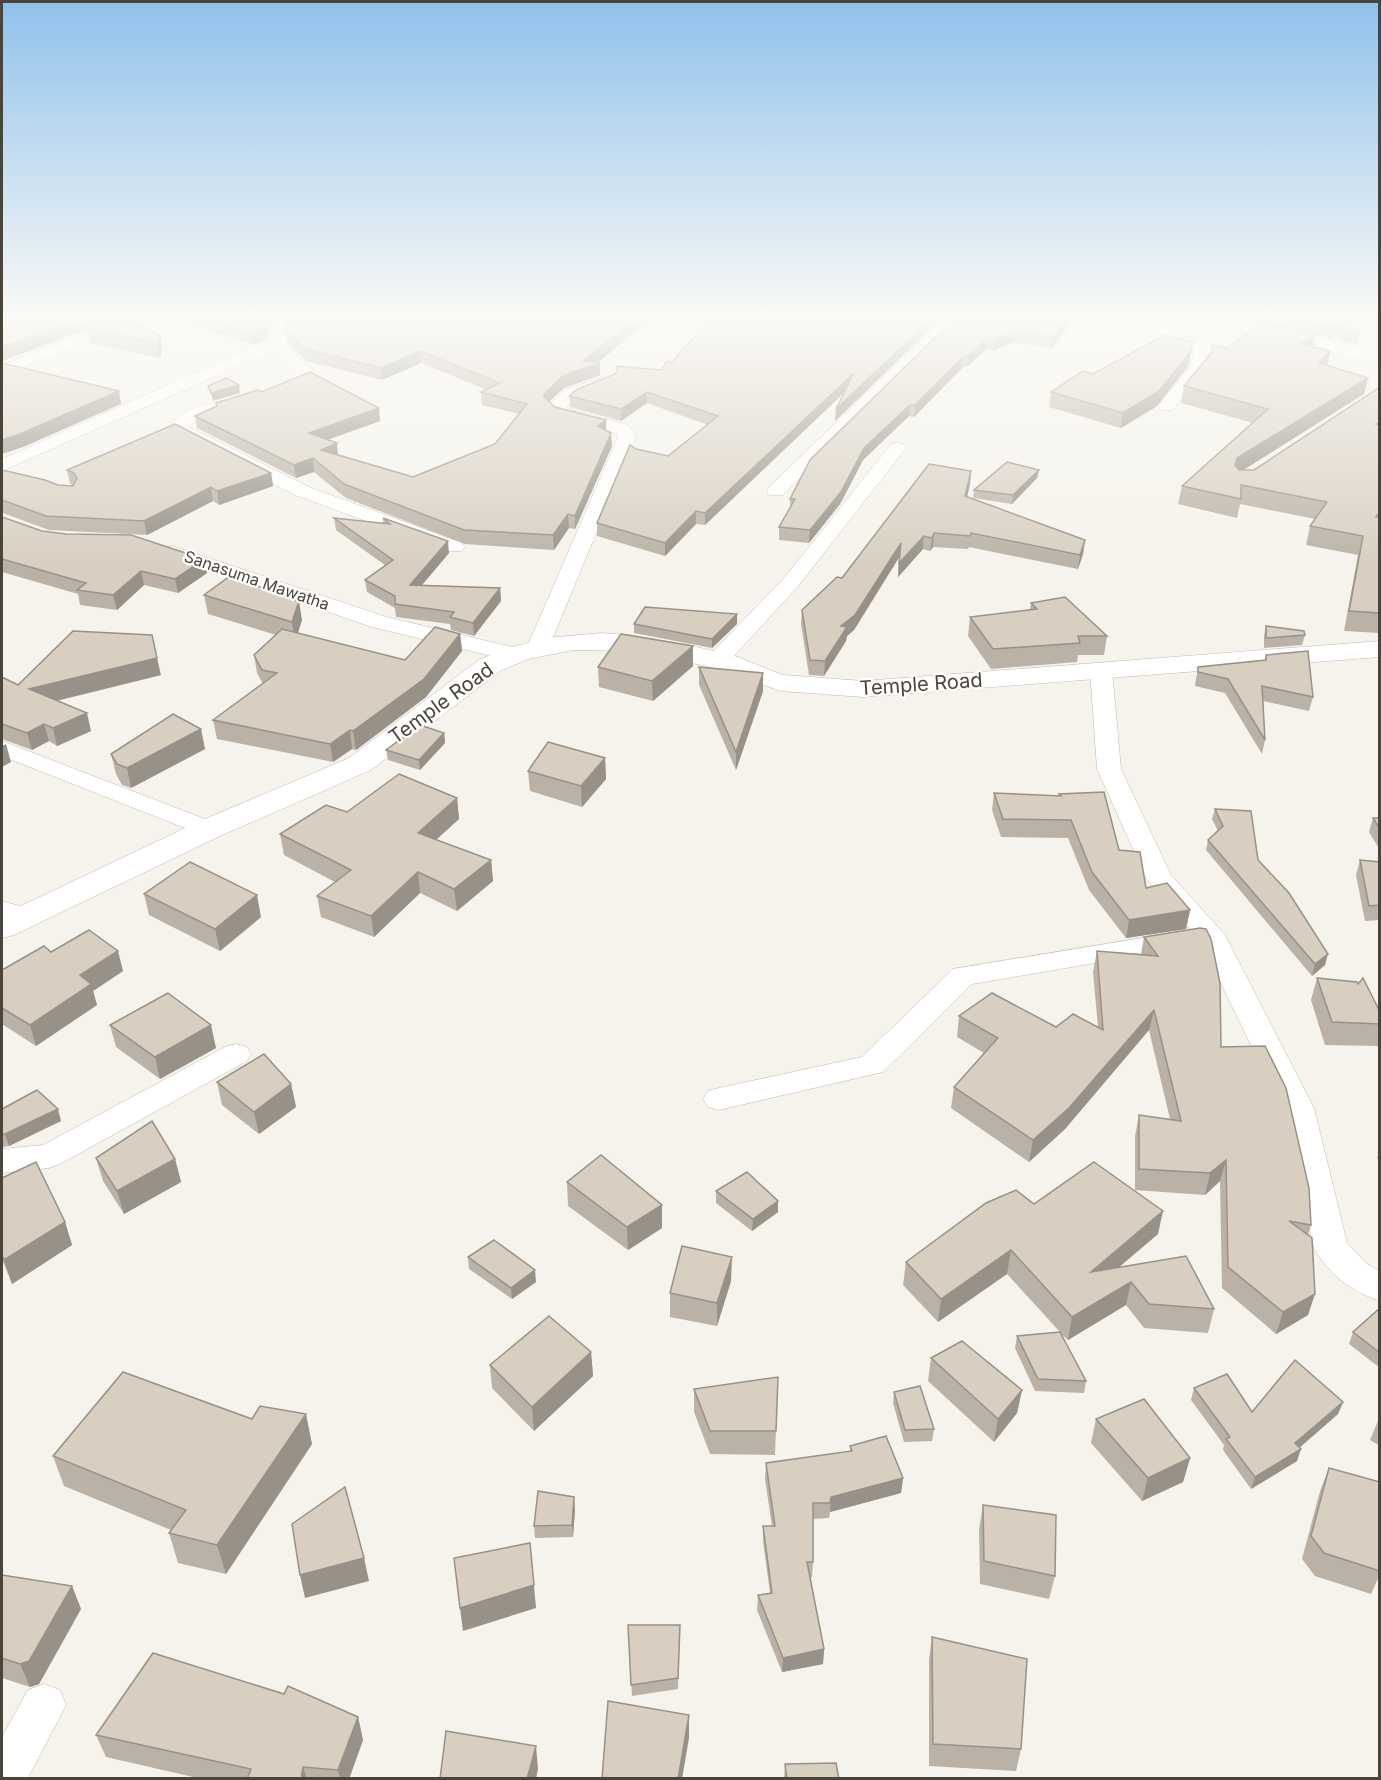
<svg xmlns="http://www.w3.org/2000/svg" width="1381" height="1780" font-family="Inter,sans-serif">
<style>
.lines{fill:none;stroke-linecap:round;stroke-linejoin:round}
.minor-casing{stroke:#c2bbae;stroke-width:1}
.tertiary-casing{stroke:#c2bbae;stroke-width:1}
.minor{fill:#fff;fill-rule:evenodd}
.tertiary{fill:#fff;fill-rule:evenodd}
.wall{fill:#bab2a6}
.shaded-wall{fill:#979187}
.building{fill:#d8cfc1;stroke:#979187;stroke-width:1.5}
.labels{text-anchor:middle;stroke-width:4.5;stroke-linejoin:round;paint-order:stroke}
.far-street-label{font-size:16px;fill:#4b4439;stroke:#fff}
.street-label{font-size:20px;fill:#4b4439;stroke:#fff}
</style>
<rect width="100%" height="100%" fill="#f6f3ec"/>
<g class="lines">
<g class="minor-casing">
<g id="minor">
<path d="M119 319H139L136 322 2 376V365Z"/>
<path d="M273 319H287L288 332 284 342 312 371C306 387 283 399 266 395L264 391C273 382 289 385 296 372L274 350 2 471V459L269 340Z"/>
<path d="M944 319H960L783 495H769L767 491 769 487Z"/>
<path d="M1210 319 1225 320 1213 332 1207 367 1173 410H1161L1159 406 1161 402 1191 366 1197 336H1182L1150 343 1142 338 1144 335 1182 326H1202Z"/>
<path d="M604 377 612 382 610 385 577 398 565 408 628 425 636 437 549 647 546 652 538 654 530 652 527 647 618 437 616 433 556 418 546 408 565 390Z"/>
<path d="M230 399 236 400 238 404 236 408 195 421 189 427 309 487 462 543 465 547 462 551H448L295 495 174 433 171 429C175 408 213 403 230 399Z"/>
<path d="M897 443 903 444 906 448 799 585 726 665 718 667 710 665 707 660 710 655 785 577 891 444Z"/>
<path d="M172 546 387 617 520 649 523 654 520 659 512 661 372 627 165 556 162 552 165 548Z"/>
<path d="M1101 663 1109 665 1112 670 1121 769 1171 875 1225 935 1314 1108 1347 1243 1367 1264 1380 1271V1301C1351 1291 1328 1274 1314 1248L1282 1108 1199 939 1146 878 1097 769 1090 670 1093 665Z"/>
<path d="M2 741 218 824 222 829 218 834 209 837 200 834 2 756Z"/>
<path d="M2 901 36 911 40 917 36 923 26 925 2 918Z"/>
<path d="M1179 932 1189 935 1193 941 1189 947 972 984 883 1072 719 1110 708 1107 703 1099 708 1091 719 1088 862 1057 953 969Z"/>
<path d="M236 1044 247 1047 251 1054 247 1061 60 1164 49 1168 2 1173V1149L43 1145 225 1047Z"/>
<path d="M44 1684 60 1690 66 1705 28 1778H2V1737L28 1690Z"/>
</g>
</g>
<g class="tertiary-casing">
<g id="tertiary">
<path d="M1204 319H1235L1380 352V364L1206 323Z"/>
<path d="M602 633 630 635 688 645 735 656 783 675 863 681 1380 641V657L863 697 781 691 707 666 630 651 574 650 528 659 500 671 371 770 220 836 14 935 2 938V915L198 822 349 758 480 659 509 648 546 638Z"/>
</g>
</g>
<use href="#minor" class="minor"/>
<use href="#tertiary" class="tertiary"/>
</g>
<g class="wall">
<path d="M2 319H107V320L160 335 162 351 160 358 90 343 87 329 2 361Z"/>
<path d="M173 319H271L267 338 253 345Z"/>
<path d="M287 319H650L597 363 600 375 564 388 549 402 555 407 606 420V430L612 446 575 529 569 528 554 550 465 544 346 498 314 472 296 478 197 428 195 416 217 406 216 403 262 392 380 421 327 440 338 455 413 477 495 444 519 414 482 405 481 392 487 390 421 363 382 380 306 361 287 341 285 330 288 321Z"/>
<path d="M941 319 835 421 844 393 705 525 696 524 665 556 597 536V523L636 449 668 456 708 425 647 403 621 421 570 407 569 396 615 374 617 371 616 366 661 370 672 362Z"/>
<path d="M954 319H1074L1052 348 1013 342 993 351 986 349 967 367H963L914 417 909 416 863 460 840 504 809 543 779 540V527L790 508V499Z"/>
<path d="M1280 319H1352L1359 331 1357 342 1354 344 1342 341 1336 334 1330 338 1315 335 1313 346 1327 366 1368 378 1364 394 1243 470H1254L1380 387V633L1344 631 1358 555 1306 545 1310 526 1315 519 1240 504 1237 518 1178 504 1182 486 1253 423 1181 403 1184 386 1227 348 1279 326Z"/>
<path d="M1189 365 1157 406 1121 428 1049 407 1051 392 1093 374Z"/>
<path d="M2 470 58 485H73L70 484 67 470 271 473 273 486 219 505 213 501 147 535 49 530 3 513 2 514Z"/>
<path d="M1039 470 1037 478 1012 504 973 498 974 490Z"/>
<path d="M971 471 970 484 967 497 1085 540 1083 554 1078 569 969 547 968 549 933 547 930 551 923 549 898 577 899 557 854 630 847 636 846 641 824 676 809 675 801 624 802 610 842 578Z"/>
<path d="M2 517 42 531 204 559 207 573 178 593 144 585 117 610 80 605 78 594 2 572Z"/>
<path d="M334 518 383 523V518L449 553 421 586 500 588 501 601 474 636 451 630 450 624 396 617 395 608 367 592 365 580 385 565 336 530Z"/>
<path d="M204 595 302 620 298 633 405 660 460 634 462 651 426 697 356 750 352 749 333 762 217 739 213 720 263 684 257 673 254 655 276 635 208 614Z"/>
<path d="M1031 603 1107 636 1104 655H1078L1077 662 991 669 968 636 970 617 1030 610Z"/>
<path d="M737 614V624L712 648 634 633V624Z"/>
<path d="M1266 626 1305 635 1302 645 1264 648V636Z"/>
<path d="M1266 655 1313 697 1309 711 1263 701 1265 740 1262 754 1225 693 1195 686 1198 667 1265 660Z"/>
<path d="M693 666 653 701 599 687 598 667Z"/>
<path d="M699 667 763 691 736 770 699 685Z"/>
<path d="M161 675 57 701 91 731 57 746 49 741 32 750 2 739V677L18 685Z"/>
<path d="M444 733 445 743 420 770 388 760 386 750Z"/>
<path d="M205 749 131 788 122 785 116 774 111 754Z"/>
<path d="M605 758 606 779 582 807 530 791 528 771Z"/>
<path d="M994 793 1059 796V794L1119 850 1146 888 1190 910 1186 929 1126 938 1089 890 1068 838 1001 837 992 810Z"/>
<path d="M457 798 459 819 436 840 491 860 493 881 457 911 420 893 374 937 321 917 317 896 335 882 284 855 280 834 347 812Z"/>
<path d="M1215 809 1325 965 1312 976 1206 850 1208 840 1218 831 1212 819Z"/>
<path d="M1373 818H1380V850L1369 832Z"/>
<path d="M1360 860 1380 862V920L1365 921 1356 875Z"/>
<path d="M144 894 261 917 220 951 149 915Z"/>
<path d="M1200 928 1221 1047 1311 1225 1308 1235V1315L1276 1334 1222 1288 1220 1181 1205 1195 1135 1190V1136L1139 1115 1170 1119 1149 1030 1065 1129 1029 1162 951 1108 954 1087 984 1053 957 1037 959 1016 1056 1027H1098L1093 972 1097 951 1141 954 1144 937Z"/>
<path d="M51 952 123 971 93 991 97 1005 36 1046 2 1024V970Z"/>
<path d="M1317 978 1380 1012V1042L1378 1046 1325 1045 1311 1000Z"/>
<path d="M110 1025 216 1048 160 1079 116 1047Z"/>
<path d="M217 1082 291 1084 296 1107 259 1134 222 1105Z"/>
<path d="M2 1109 61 1121 9 1146 2 1147Z"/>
<path d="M1380 1151V1162L1377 1158Z"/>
<path d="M96 1158 175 1159 181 1182 124 1214 103 1181Z"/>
<path d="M2 1178 65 1222 72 1245 12 1284 2 1259Z"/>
<path d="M567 1182 662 1205V1228L628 1250 568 1206Z"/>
<path d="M716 1191 778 1201V1212L752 1231 716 1203Z"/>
<path d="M1034 1204 1158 1234 1119 1267 1214 1309 1208 1333 1144 1328 1126 1305 1068 1340 1060 1333 1086 1381 1084 1393 1035 1391 1015 1348 1017 1336 1060 1332 1007 1274 938 1322 903 1285 906 1262Z"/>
<path d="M468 1257 536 1282 512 1299 469 1269Z"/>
<path d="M731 1281 717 1326 670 1317V1293Z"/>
<path d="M1380 1308V1368L1349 1344 1353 1332Z"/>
<path d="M591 1352 593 1376 534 1431 492 1388 490 1365Z"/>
<path d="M931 1358 1022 1390 1017 1413 994 1442 928 1381Z"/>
<path d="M778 1377 775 1455 710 1454 694 1412V1389Z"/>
<path d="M1194 1388 1252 1412 1343 1402 1338 1414 1299 1448 1297 1461 1251 1489 1223 1450 1224 1445 1191 1400Z"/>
<path d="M894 1392 934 1429 932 1441 904 1442 893 1403Z"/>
<path d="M1380 1416V1446L1370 1440Z"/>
<path d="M1096 1419 1190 1458 1183 1482 1142 1501 1091 1443Z"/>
<path d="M312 1444 226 1574 178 1563 169 1533 171 1530 64 1486 53 1456Z"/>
<path d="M850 1446 903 1478 901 1493 830 1512 829 1518 813 1519V1562L812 1577H810L824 1649 823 1664 782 1672 757 1610 758 1595 770 1593 763 1541V1526H772L765 1479 766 1463 850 1451Z"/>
<path d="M1329 1468 1380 1482V1574L1371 1594 1315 1576 1302 1559 1320 1491Z"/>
<path d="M983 1505 1055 1576 1049 1599 980 1584 979 1529Z"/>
<path d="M575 1509 573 1537 535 1538 534 1526Z"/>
<path d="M2 1575 72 1586 81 1609 39 1684 30 1687 2 1678Z"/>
<path d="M628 1625H680L678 1689 632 1696Z"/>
<path d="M932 1637 1021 1749 1016 1771 929 1766V1660Z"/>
<path d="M358 1717 363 1740 349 1779H202L106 1757 96 1735Z"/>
<path d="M785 1764 839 1779H784Z"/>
</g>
<g class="shaded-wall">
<path d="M80 319H107V321L87 328V329L2 361V347Z"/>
<path d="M267 319H271L267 338 253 345 251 333Z"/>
<path d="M636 319H650L595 365 600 363V375L564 388 544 406V394L564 375 583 361Z"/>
<path d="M931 319H941L835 421 836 409Z"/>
<path d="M1068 319H1074L1052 348 1053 337Z"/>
<path d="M1338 324 1336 334 1330 338 1332 328Z"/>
<path d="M1359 331 1357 342 1354 344 1357 333Z"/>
<path d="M1014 332 1013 342 993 351 994 340Z"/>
<path d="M1316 334 1312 350 1301 344Z"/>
<path d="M160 335 162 351 160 358 157 343Z"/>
<path d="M987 339 986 349 967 367 968 356Z"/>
<path d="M1193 342 1189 365 1157 406 1121 428 1123 413Z"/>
<path d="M420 351 421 363 382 380 381 368Z"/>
<path d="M1330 351 1327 367 1319 363Z"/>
<path d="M964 356 963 367 914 417 915 405Z"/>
<path d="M854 373 853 384 705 525V513Z"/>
<path d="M1368 378 1364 394 1234 476 1235 465 1237 458Z"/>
<path d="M239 385 240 393 213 401 211 393Z"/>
<path d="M119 391 121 404 23 447 2 454V440Z"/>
<path d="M647 392V403L621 421V409Z"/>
<path d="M910 405 909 416 863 460 840 504 809 543 810 530 864 448Z"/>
<path d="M379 408 380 421 310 446 309 433Z"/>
<path d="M606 420V433L598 426Z"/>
<path d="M611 433 612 446 575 529V516Z"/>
<path d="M337 443 338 457 321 450Z"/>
<path d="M313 458 314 472 296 478 294 465Z"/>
<path d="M1039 470 1037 478 1012 504 1013 495Z"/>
<path d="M971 471 970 484 964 510 965 496Z"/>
<path d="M271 473 273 486 219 505 217 491Z"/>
<path d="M211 487 213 501 147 535 144 521Z"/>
<path d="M696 511V524L665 556V543Z"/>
<path d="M568 514 569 528 554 550 553 535Z"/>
<path d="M934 533 933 547 930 551 932 538Z"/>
<path d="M924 536 923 549 898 577 899 563Z"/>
<path d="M1085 540 1083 554 1078 569 1080 555Z"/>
<path d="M448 541 449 553 411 598 410 585Z"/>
<path d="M901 543 900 556 854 630 847 636 846 641 824 676 825 661 841 626Z"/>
<path d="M204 559 207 573 178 593 175 579Z"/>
<path d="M141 571 144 585 117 610 113 595Z"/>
<path d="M500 588 501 601 474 636 473 623Z"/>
<path d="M299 601 302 620 295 641 292 622Z"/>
<path d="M737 614V624L712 648V639Z"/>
<path d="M460 634 462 651 426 697 356 750 353 731Z"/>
<path d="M693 646V666L653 701 652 681Z"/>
<path d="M157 658 161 675 34 706 29 689Z"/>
<path d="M763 673V691L736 770V752Z"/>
<path d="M87 713 91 731 57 746 53 728Z"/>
<path d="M44 724 49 741 32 750 27 733Z"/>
<path d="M201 729 205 749 131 788 127 768Z"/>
<path d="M350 730 352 749 333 762 330 744Z"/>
<path d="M444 733 445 743 420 770 419 760Z"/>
<path d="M6 744 11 762 2 767V746Z"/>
<path d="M605 758 606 779 582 807 581 786Z"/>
<path d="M457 798 459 819 420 854 418 833Z"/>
<path d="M491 860 493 881 457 911 454 889Z"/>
<path d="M418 872 420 893 374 937 371 916Z"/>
<path d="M257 895 261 917 220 951 215 929Z"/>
<path d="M1190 910 1186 929 1126 938 1129 920Z"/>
<path d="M118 951 123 971 93 991 97 1005 36 1046 30 1025 80 975Z"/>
<path d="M1328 954 1325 965 1312 976 1315 964Z"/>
<path d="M1154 1010 1149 1030 1065 1129 1029 1162 1033 1140Z"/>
<path d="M211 1025 216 1048 160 1079 155 1057Z"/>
<path d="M291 1084 296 1107 259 1134 254 1112Z"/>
<path d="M58 1109 61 1121 9 1146 5 1134Z"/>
<path d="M175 1159 181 1182 124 1214 117 1191Z"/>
<path d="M1226 1160 1220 1181 1205 1195 1210 1173Z"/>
<path d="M778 1201V1212L752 1231 753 1219Z"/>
<path d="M662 1205V1228L628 1250 627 1227Z"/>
<path d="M1163 1211 1158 1234 1086 1295 1091 1272Z"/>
<path d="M65 1222 72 1245 12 1284 4 1260Z"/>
<path d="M1011 1250 1007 1274 938 1322 941 1299Z"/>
<path d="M732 1257 731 1281 717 1326V1303Z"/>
<path d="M535 1270 536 1282 512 1299 511 1288Z"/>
<path d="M1131 1282 1126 1305 1068 1340 1072 1317Z"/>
<path d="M1315 1294 1308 1315 1276 1334 1283 1312Z"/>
<path d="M591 1352 593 1376 534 1431 532 1407Z"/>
<path d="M1022 1390 1017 1413 994 1442 998 1419Z"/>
<path d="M1343 1402 1338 1414 1291 1455 1295 1443Z"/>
<path d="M306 1414 312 1444 226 1574 217 1545Z"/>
<path d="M1301 1449 1297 1461 1251 1489 1255 1477Z"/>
<path d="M1190 1458 1183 1482 1142 1501 1148 1478Z"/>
<path d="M903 1478 901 1493 830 1512 831 1497Z"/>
<path d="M574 1497 575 1509 573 1537 572 1525Z"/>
<path d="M530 1543 536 1608 463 1631 460 1608Z"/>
<path d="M364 1558 369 1581 305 1598 300 1575Z"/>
<path d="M72 1586 81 1609 39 1684 30 1687 20 1664Z"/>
<path d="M824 1649 823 1664 782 1672 783 1658Z"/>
<path d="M689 1715V1738L682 1779H678Z"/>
<path d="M358 1717 363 1740 349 1779H340L338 1770Z"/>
<path d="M536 1746 538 1769 536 1779H527Z"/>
<path d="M303 1767 307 1779H301Z"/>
</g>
<g class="building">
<path d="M2 319H80L2 347Z"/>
<path d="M110 319H128L160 335 157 343 87 328Z"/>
<path d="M207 319H267L265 327 251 333Z"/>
<path d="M288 319H636L583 361 600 363 564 375 544 394V397L555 407 606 420 598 426 611 433 575 516 568 514 553 535 464 530 344 484 313 458 294 465 195 416 217 406 216 403 258 390 262 392 310 372 379 408 309 433 337 443 321 450 413 477 495 444 527 404 481 392 500 383 420 351 381 368 304 349 285 330Z"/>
<path d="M710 319H931L836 409 854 373 705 513 696 511 665 543 597 523 630 445 636 449 668 456 718 416 647 392 621 409 569 396 578 389 615 374 618 370 616 366 661 370 667 361 672 362Z"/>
<path d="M954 319H1068L1053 337 1014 332 994 340 987 339 968 356H964L915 405H910L864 448 841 492 810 530 779 527 795 499H790L810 460Z"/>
<path d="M1292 319H1352L1359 331 1357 333 1344 330 1338 324 1332 328Z"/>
<path d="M1264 322 1316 334 1301 344 1330 351 1319 363 1368 378 1237 458 1235 465 1239 470H1254L1380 387V422L1376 424 1380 425V511L1376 517H1380V613L1349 611 1363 536 1310 526 1327 502 1241 485V499L1182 486 1268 409 1184 386 1212 352 1213 345 1227 348Z"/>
<path d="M1165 335 1193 342 1191 351 1159 391 1123 413 1051 392 1083 371 1093 374Z"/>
<path d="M6 364 119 391 20 434 2 440V365Z"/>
<path d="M226 378 239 385 211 393 208 386Z"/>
<path d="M175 424 271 473 217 491 211 487 144 521 46 516 2 500V470L45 480 58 485 73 486 77 478 74 473 67 470Z"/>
<path d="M1007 462 1039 470 1013 495 974 490Z"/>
<path d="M929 464 971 471 965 496 1085 540 1080 555 971 533 970 536 934 533 932 538 924 536 899 563 901 543 855 615 841 626 847 627 825 661 810 660 802 610 837 577 842 578Z"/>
<path d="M2 517 42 531 66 534 131 535 204 559 175 579 141 571 113 595 77 590 86 583 2 559Z"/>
<path d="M334 518 390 524 383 518 448 541 410 585 500 588 473 623 450 617 454 612 395 604V596L365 580 393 560Z"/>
<path d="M230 576 299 601 292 622 204 595Z"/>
<path d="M1065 597 1107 636H1078L1080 643 993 649 970 617 1037 609 1031 603Z"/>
<path d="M645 607 737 614 712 639 634 624Z"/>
<path d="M1266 626 1304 631 1305 635 1266 638Z"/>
<path d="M435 627 460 634 424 679 353 731 350 730 330 744 213 720 277 673 262 670 254 655 282 629 405 660Z"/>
<path d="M73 631 152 635 157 658 29 689 87 713 53 728 44 724 27 733 2 724V677L18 685Z"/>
<path d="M621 634 693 646 652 681 598 667Z"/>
<path d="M1308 651 1313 697 1262 686 1265 740 1228 679 1198 672V667L1266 660V655Z"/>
<path d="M699 667 763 673 736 752Z"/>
<path d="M173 714 201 729 127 768 117 764 111 754Z"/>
<path d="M420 725 444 733 419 760 386 750Z"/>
<path d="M548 742 605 758 581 786 528 771Z"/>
<path d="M399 774 457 798 418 833 491 860 454 889 418 872 371 916 317 896 351 870 280 834 326 805 347 812Z"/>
<path d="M1104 792 1119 850 1140 852 1146 888 1167 883 1190 910 1129 920 1092 872 1071 820 1003 819 994 793 1061 796 1059 794Z"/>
<path d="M1215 809 1251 811 1258 860 1289 893 1328 954 1315 964 1208 840 1223 826Z"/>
<path d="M1373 818H1380V829Z"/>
<path d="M1360 860 1380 862V905L1369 906Z"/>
<path d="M190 862 257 895 215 929 144 894Z"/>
<path d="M1200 928 1206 929 1211 939 1220 983 1221 1047 1265 1046 1286 1088 1309 1188 1311 1225 1289 1221 1312 1238 1315 1294 1283 1312 1228 1267 1226 1160 1210 1173 1139 1169V1115L1181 1121 1154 1010 1069 1108 1033 1140 954 1087 998 1038 959 1016 992 993 1056 1027 1073 1014 1103 1030 1097 951 1158 956 1144 937Z"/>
<path d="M89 930 118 951 80 975 91 984 30 1025 2 1008V970L44 946 51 952Z"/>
<path d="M1317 978 1357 982 1358 984 1363 978 1380 1012V1024L1332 1022Z"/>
<path d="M168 993 211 1025 155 1057 110 1025Z"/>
<path d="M264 1054 291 1084 254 1112 217 1082Z"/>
<path d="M37 1090 58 1109 5 1134 2 1135V1109Z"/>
<path d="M152 1121 175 1159 117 1191 96 1158Z"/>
<path d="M601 1155 662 1205 627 1227 567 1182Z"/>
<path d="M36 1162 65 1222 4 1260 2 1255V1178Z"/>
<path d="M1094 1162 1163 1211 1091 1272 1186 1256 1214 1309 1149 1304 1131 1282 1072 1317 1011 1250 941 1299 906 1262 986 1203 1016 1190 1034 1204Z"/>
<path d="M747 1172 778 1201 753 1219 716 1191Z"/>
<path d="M494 1240 535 1270 511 1288 468 1257Z"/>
<path d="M682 1246 732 1257 717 1303 670 1293Z"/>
<path d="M1380 1308V1353L1353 1332Z"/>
<path d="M549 1316 591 1352 532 1407 490 1365Z"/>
<path d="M1060 1332 1086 1381 1038 1379 1017 1336Z"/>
<path d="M962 1341 1022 1390 998 1419 931 1358Z"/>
<path d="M1295 1360 1343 1402 1295 1443 1301 1449 1255 1477 1226 1439 1230 1437 1194 1388 1227 1374 1252 1412Z"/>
<path d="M123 1372 252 1419 260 1406 306 1414 217 1545 169 1533 186 1510 53 1456Z"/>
<path d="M778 1377 776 1431H710L694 1389Z"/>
<path d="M920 1386 934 1429 905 1430 894 1392Z"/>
<path d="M1144 1399 1190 1458 1148 1478 1096 1419Z"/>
<path d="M886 1436 903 1478 831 1497 830 1503H813V1562H807L824 1649 783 1658 758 1595 772 1593 763 1526H775L766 1463 852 1451 850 1446Z"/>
<path d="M1329 1468 1380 1482V1571L1324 1553 1311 1536Z"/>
<path d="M345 1487 364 1558 300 1575 292 1524Z"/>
<path d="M538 1491 574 1497 572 1525 534 1526Z"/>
<path d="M983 1505 1056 1515 1055 1576 984 1561Z"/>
<path d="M530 1543 534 1585 460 1608 454 1558Z"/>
<path d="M2 1575 72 1586 29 1661 20 1664 2 1658Z"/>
<path d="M628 1625H680L678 1678 631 1685Z"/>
<path d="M932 1637 1027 1659 1021 1749 933 1744Z"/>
<path d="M153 1653 284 1694 288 1686 358 1717 338 1770 303 1767 301 1779H247L251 1769 96 1735Z"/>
<path d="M608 1701 689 1715 678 1779H602Z"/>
<path d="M446 1731 536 1746 527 1779H440Z"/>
<path d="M836 1763 839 1779H787L785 1764Z"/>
</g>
<linearGradient id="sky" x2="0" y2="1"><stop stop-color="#8fc1ec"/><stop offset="0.56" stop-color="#fbfaf6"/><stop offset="1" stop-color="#fbfaf6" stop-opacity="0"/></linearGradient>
<rect width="1381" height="568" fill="url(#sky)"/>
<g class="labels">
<g class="far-street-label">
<text transform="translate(257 580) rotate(19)" y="6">Sanasuma Mawatha</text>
</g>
<g class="street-label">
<text transform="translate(921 684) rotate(-4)" y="7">Temple Road</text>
<text transform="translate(441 703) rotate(-36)" y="7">Temple Road</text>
</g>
</g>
<rect width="1381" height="1780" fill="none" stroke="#4b4439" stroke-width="6"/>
</svg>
